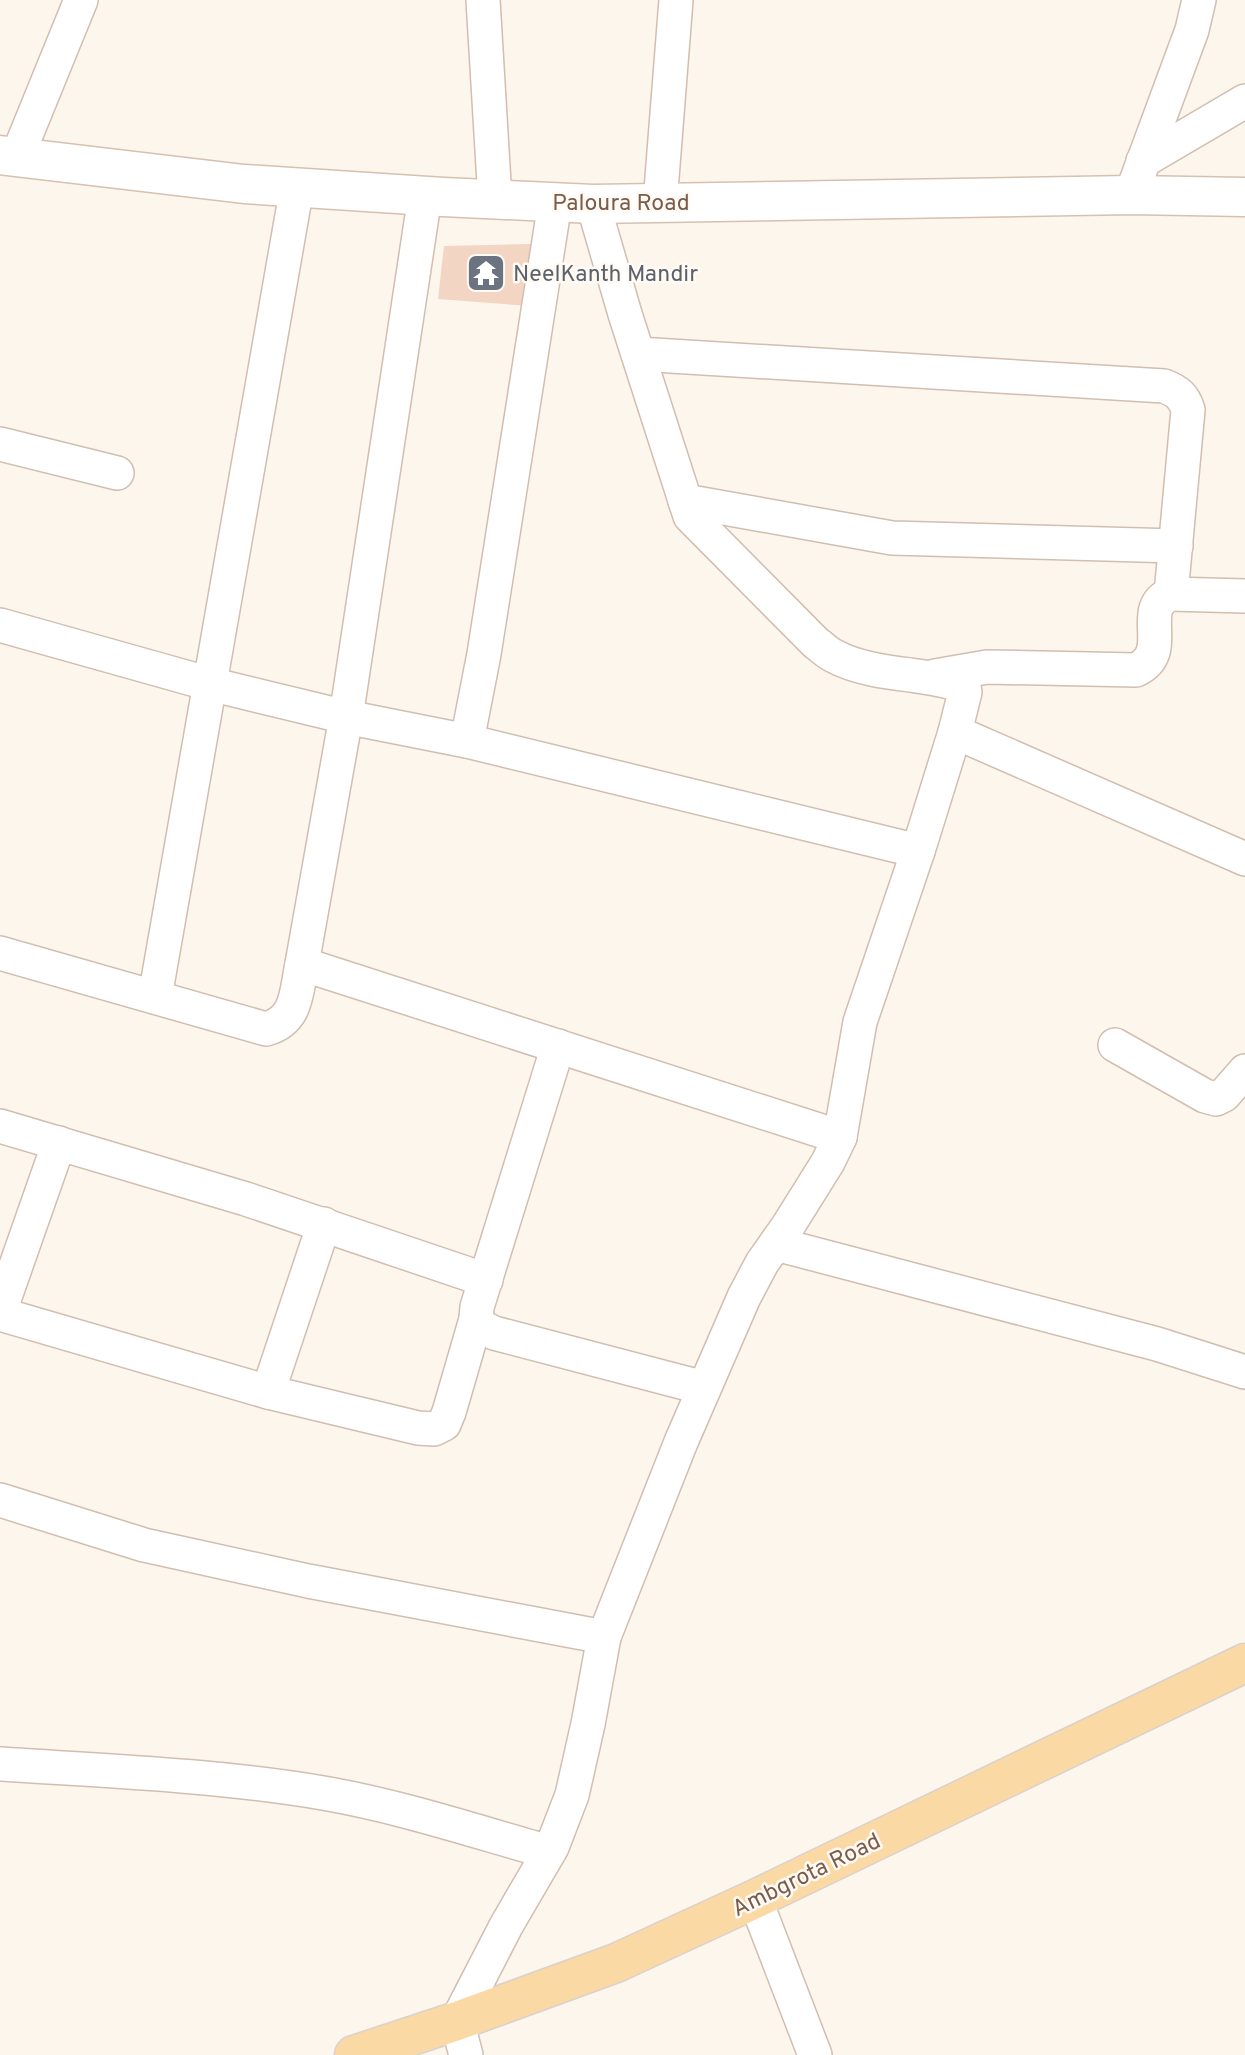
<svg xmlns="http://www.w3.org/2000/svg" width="1245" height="2055" font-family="Overpass,sans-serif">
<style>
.building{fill:#f3d5c3}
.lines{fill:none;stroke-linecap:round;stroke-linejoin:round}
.street-casing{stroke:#d1beb0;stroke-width:36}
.secondary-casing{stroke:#d6c0b0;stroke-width:41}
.primary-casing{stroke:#dad1cd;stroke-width:41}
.street{stroke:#fff;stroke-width:33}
.secondary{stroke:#fff;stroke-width:38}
.primary{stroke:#fbd9a5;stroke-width:38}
.labels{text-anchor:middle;stroke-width:5;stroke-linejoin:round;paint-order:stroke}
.street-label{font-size:23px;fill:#7a5c4d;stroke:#fffaf3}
.worship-label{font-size:23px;fill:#5b616d;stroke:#fffaf3;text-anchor:start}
</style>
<rect width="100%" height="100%" fill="#fdf6ec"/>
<path class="building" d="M531 244 528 306 438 299 444 246Z"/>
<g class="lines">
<g class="street-casing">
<g id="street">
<path d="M483 0 495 200"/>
<path d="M17 157 81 0"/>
<path d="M1143 161 1245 101"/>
<path d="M1131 195 1192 30 1199 0"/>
<path d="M660 203 676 0"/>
<path d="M638 354 1164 386C1177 391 1184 396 1188 410L1171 594"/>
<path d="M0 444 117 473"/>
<path d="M685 501 892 538 1176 546"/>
<path d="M0 625 210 684 346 717 467 741 918 851"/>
<path d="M935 676 987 667 1136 670C1175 652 1135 608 1171 594L1245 596"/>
<path d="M955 732 1245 859"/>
<path d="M467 741 484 654 555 203"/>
<path d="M0 953 266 1029C298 1020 296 992 302 964L840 1137"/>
<path d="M302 964 346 717 425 196"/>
<path d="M155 997 297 187"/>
<path d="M1115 1045 1205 1096 1216 1099 1224 1095 1245 1071"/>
<path d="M558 1046 477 1307 476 1319 482 1327 494 1333 704 1388"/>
<path d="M0 1126 246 1199 486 1280"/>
<path d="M776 1244 1157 1344 1245 1372"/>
<path d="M0 1311 59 1143"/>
<path d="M0 1314 268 1392 418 1428 434 1429 444 1424 449 1412 476 1319"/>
<path d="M268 1392 324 1224"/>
<path d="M0 1500 144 1545 308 1581 604 1637"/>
<path d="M0 1764C107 1771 216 1775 323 1793 399 1806 474 1831 549 1852"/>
<path d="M755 1899 815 2055"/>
<path d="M466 2055 457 2021 506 1926 552 1847 572 1795 588 1724 604 1637 681 1442 744 1297 762 1263 788 1226 828 1162 840 1137 860 1022 918 851 955 732 965 692 964 687C946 679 929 678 910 675 885 672 856 668 834 656 827 653 822 647 816 643L690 516 625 314 593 204"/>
</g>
</g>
<g class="secondary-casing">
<path id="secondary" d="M0 155 244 184 443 197 593 204 1131 195 1245 197"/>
</g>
<g class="primary-casing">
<path id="primary" d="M354 2055 457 2021 616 1963 755 1899 1245 1663"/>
</g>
<use href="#street" class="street"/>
<use href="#secondary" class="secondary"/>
<use href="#primary" class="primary"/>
</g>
<defs>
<g id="temple-square" transform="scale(2.0125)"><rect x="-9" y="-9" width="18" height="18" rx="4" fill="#6b7280" stroke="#fffaf3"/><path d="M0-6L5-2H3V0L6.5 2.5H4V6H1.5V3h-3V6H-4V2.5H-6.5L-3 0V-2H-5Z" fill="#fff"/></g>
</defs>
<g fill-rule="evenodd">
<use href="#temple-square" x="486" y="273"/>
</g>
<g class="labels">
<g class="street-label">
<text x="621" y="210">Paloura Road</text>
<text transform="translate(806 1874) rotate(-26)" y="8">Ambgrota Road</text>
</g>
<g class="worship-label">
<text x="513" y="281">NeelKanth Mandir</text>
</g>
</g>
</svg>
